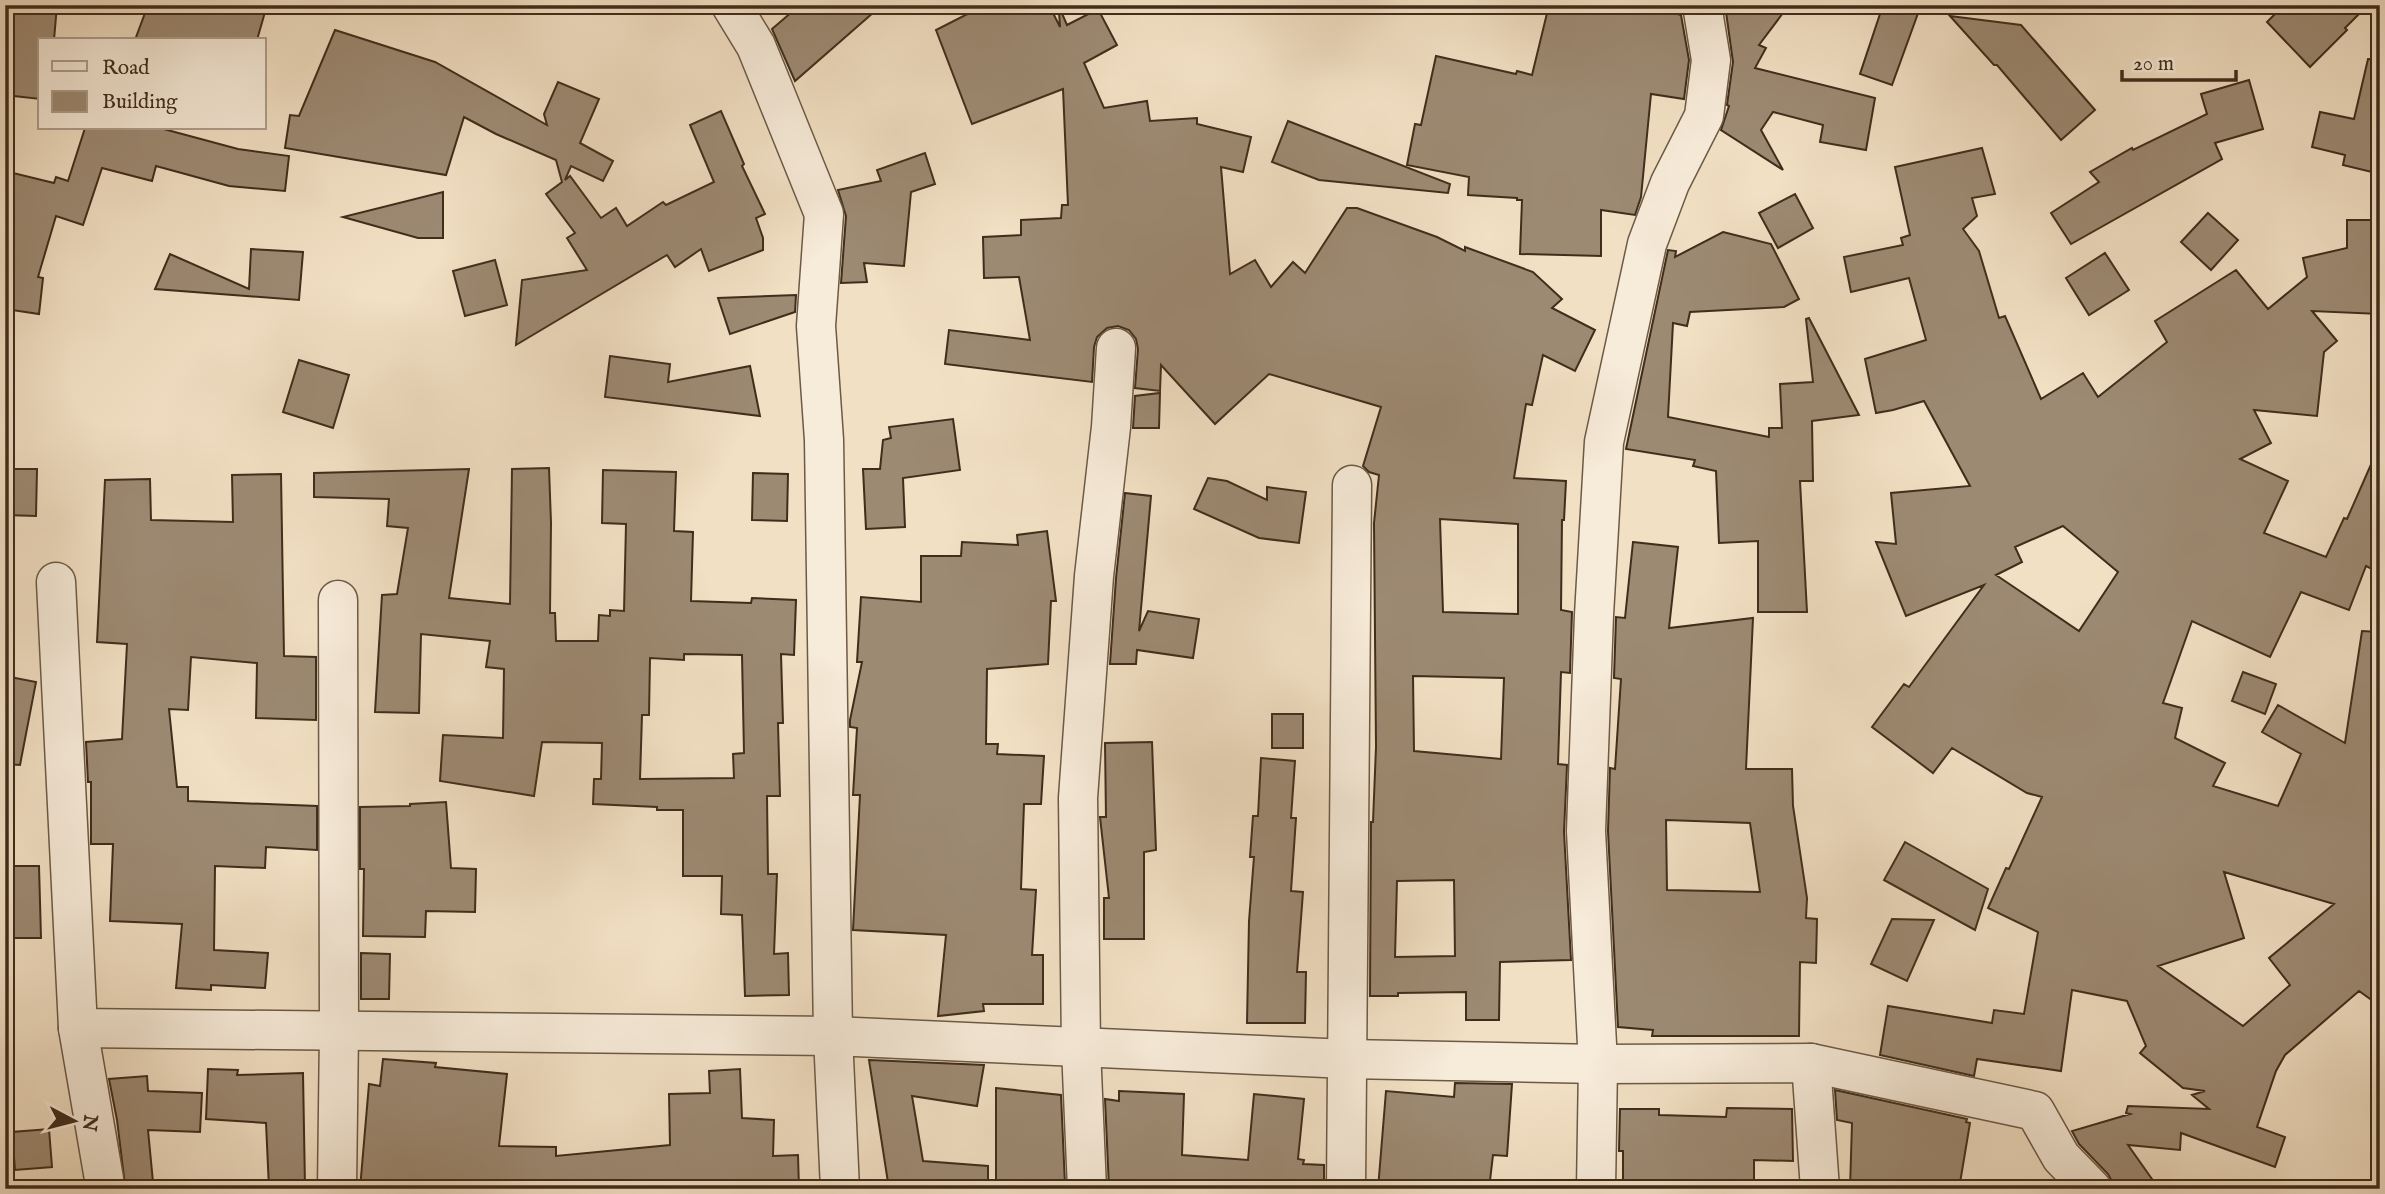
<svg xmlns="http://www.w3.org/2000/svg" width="2385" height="1194" font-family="'IM FELL English',serif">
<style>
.building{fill:#9d8a73;stroke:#402d1c;stroke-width:2;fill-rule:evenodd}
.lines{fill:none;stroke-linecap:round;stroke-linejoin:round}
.minor-casing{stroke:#6c5a46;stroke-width:41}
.minor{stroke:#f7ebd9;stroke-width:38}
</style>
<rect width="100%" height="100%" fill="#f2e0c4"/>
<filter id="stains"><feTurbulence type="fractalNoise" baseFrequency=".00286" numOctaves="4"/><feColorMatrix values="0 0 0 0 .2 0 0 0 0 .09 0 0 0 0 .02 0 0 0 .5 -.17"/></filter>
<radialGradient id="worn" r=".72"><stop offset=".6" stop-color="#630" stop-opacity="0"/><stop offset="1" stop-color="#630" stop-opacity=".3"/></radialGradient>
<g class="building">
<path d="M15 5H57L54 40H40V99L5 95V47H11Z"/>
<path d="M148 5H267L257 40H135Z"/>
<path d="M800 5H882L795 81 772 29Z"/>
<path d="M985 5H1049L1060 27 1059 12 1061 11 1067 25 1098 9 1117 45 1084 63 1104 108 1147 101 1150 121 1197 118V124L1251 137 1243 172 1221 167 1230 274 1255 260 1271 287 1293 262 1305 273 1347 208H1357L1437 237 1465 251V247L1533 272 1562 299 1552 308 1595 330 1575 371 1543 355 1532 405 1526 404 1514 478 1566 481 1564 520H1562L1561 610 1572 612 1570 673 1561 672 1558 764 1567 765 1564 832 1571 960 1500 962 1499 1020H1466V992L1398 993V996H1370L1371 822H1373L1376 747 1374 523 1379 475 1369 472 1363 466 1381 407 1269 374 1215 424 1161 365 1160 391 1135 388 1138 349 1136 339 1129 330 1118 326 1107 328 1097 337 1094 347 1092 382 945 364 949 330 1030 340 1019 277 984 278 983 237 1021 235V220L1061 218 1062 205H1068L1063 89 972 124 936 30ZM1440 519 1518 524V614L1443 612ZM1413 676 1504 678 1501 759 1414 751ZM1454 880 1455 956 1395 957 1397 881Z"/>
<path d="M1549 5H1645L1681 15 1689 60 1684 99 1651 94 1641 197 1635 215 1601 210V256L1520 254 1522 200H1517V198L1468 195 1469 177 1407 165 1415 124 1421 125 1436 56 1516 74 1517 71 1532 75Z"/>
<path d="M1725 5H1789L1759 45 1766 48 1755 68 1875 98 1866 150 1820 142 1823 125 1773 112 1761 130 1783 170 1721 130 1729 106 1727 105 1733 62Z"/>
<path d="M1883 5H1921L1892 85 1860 74Z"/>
<path d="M2284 5H2368L2345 28 2347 30 2310 67 2267 22Z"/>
<path d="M1950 16 2021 25 2095 110 2061 140 1997 65H1994Z"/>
<path d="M335 30 435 62 547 125 544 114 558 82 599 99 580 143 613 161 603 181 571 166 565 180 570 176 601 218 616 208 627 226 663 202 666 205 714 182 690 125 721 111 744 164 742 166 765 214 756 218 763 238V250L709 271 701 249 675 267 667 255 516 345 522 280 587 270 567 238 575 233 546 194 562 182 556 160 496 134 464 117 446 175 285 148 290 115 299 116Z"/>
<path d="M2368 59 2380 60V174L2343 165 2345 155 2312 147 2320 112 2354 119Z"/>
<path d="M2249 80 2263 129 2215 143 2222 159 2071 244 2051 213 2099 182 2090 172 2132 148 2133 150 2207 114 2201 94Z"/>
<path d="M1288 121 1450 184 1448 193 1319 180 1272 162Z"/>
<path d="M85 128H160L238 149 289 156 285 191 229 186 156 166 152 181 102 168 83 225 56 216 38 277 43 278 39 314 5 309V171L54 183 56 177 68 181Z"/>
<path d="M1982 148 1995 194 1972 198 1977 216 1963 229 1979 251 1999 318 2005 316 2041 399 2083 373 2098 397 2167 342 2155 321 2236 270 2268 309 2307 277 2303 258 2347 248V220H2380V314L2312 311 2337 341 2324 352 2317 416 2254 410 2271 443 2240 459 2288 481 2264 533 2326 557 2344 518 2347 519 2380 444V573L2366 566 2349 610 2301 592 2270 657 2192 621 2163 703 2182 708 2175 738 2225 763 2213 786 2278 806 2301 754 2262 732 2278 705 2345 743 2362 631 2380 632V739L2373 773 2380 775V1006L2359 991 2285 1055 2276 1071 2257 1127 2285 1137 2275 1167 2181 1133 2180 1150 2128 1145 2159 1189H2113V1183L2108 1174 2079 1144 2072 1131 2130 1114 2126 1113 2128 1106 2209 1109 2192 1095 2205 1091 2183 1088 2140 1053 2146 1046 2127 1001 2072 990 2061 1071 1977 1059 1974 1076 1880 1055 1888 1006 1992 1023 1994 1010 2024 1014 2038 932 1988 908 2006 868 2009 869 2042 797 2027 793 1952 748 1933 773 1872 727 1904 684 1909 687 1984 585 1906 616 1876 542 1896 544 1891 493 1970 486 1924 401 1893 410 1876 413 1865 359 1926 340 1909 278 1851 292 1844 257 1903 245 1901 238 1910 235 1895 167ZM2063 526 2118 572 2079 631 1996 575 2022 562 2015 547ZM2224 872 2334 904 2269 958 2290 985 2243 1026 2158 966 2244 938Z"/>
<path d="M925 153 935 184 911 192 904 266 864 263 867 282 841 283 846 216 838 190 881 181 877 170Z"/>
<path d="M443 192V238H418L343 217Z"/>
<path d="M1795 194 1813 228 1778 248 1759 213Z"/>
<path d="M2208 213 2238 240 2211 270 2181 242Z"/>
<path d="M1723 232 1771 244 1799 299 1784 307 1690 312 1687 326 1673 323 1668 417 1769 437V428H1782L1780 384 1813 382 1806 319 1809 318 1859 415 1812 421 1813 481H1800L1807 612H1758V541L1719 543 1716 471 1693 466 1695 460 1626 449 1668 250 1676 251 1675 257Z"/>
<path d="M251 249 303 252 299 300 155 289 170 254 249 289Z"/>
<path d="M2105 253 2129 290 2089 315 2066 278Z"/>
<path d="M495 260 507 305 465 316 453 271Z"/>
<path d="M796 295 795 312 730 334 718 298Z"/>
<path d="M610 356 670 364 668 382 750 366 760 416 605 397Z"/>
<path d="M299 360 349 375 333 428 283 412Z"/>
<path d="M1160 393 1159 428H1133L1135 396Z"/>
<path d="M953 419 960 470 903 478 905 527 866 529 863 469H880L883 440 891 438 889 427Z"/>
<path d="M549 468 551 523 550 613H555L556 641H598L599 615 610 616V610L624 611 626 524 602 523 603 470 676 472 674 531 693 532 691 601 751 603 752 598 796 600 794 655 781 654 783 723H778L780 796H767L768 874H777L774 954 788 953 789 995 745 996 742 915 721 914 722 876H683V810H657V807L593 804 594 779H601L602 743 542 742 534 796 440 781 443 735 503 738 504 669 486 667 490 641 421 634 419 713 375 712 382 595 397 594 408 528 387 526 389 499 314 497V473L469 469 449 598 510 604 512 469ZM684 654 742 655 744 753 733 754 734 778 640 779 642 715H649L650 658 684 660Z"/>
<path d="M5 469H37L36 516 5 515Z"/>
<path d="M753 473 788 474 787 521 752 520Z"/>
<path d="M281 474 284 656 316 657V720L256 718 257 663 191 657 188 710 169 709 177 787H188V801L317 806V850L266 847 265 868 215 866 214 950 268 953 265 988 211 985V990L176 988 182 924 110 921 113 844H91V782H88L86 742 122 739 127 644 97 642 105 480 150 479 151 520 233 522 232 475Z"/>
<path d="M1208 478 1227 481 1267 500V487L1306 492 1299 543 1259 538 1194 509Z"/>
<path d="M1125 493 1151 496 1139 631 1148 611 1199 619 1193 658 1137 650 1136 664H1110L1116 578Z"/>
<path d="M1047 531 1056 601H1051L1048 664 987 669 986 744H998L997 754 1044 756 1041 804H1024L1021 889 1036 890 1032 955H1043V1004H983L984 1011 938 1016 946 935 853 930 860 795H853L857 728 850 727V720L862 662H857L861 597 921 602V556H961L962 542 1018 545 1017 535Z"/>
<path d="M1633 542 1678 547 1669 628 1753 618 1746 769H1792L1793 806 1807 898 1806 918 1817 919 1816 963 1800 962 1799 1036H1652L1653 1030 1618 1027 1608 831 1610 768 1615 769 1621 679 1614 678 1616 617 1625 618ZM1666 820 1750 823 1760 892 1667 890Z"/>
<path d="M2243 672 2276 684 2265 714 2232 701Z"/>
<path d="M5 676 36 682 20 765 5 764Z"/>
<rect x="1272" y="714" width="31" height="34"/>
<path d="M1152 742 1156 850 1144 852V939H1104V898H1109L1100 817H1106L1105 743Z"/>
<path d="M1261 758 1295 761 1291 818H1296L1291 891 1303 892 1297 972H1306L1305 1023H1247L1249 921 1254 857H1250L1253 816H1258Z"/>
<path d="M446 802 451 868 476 869 475 912 426 911 425 937 363 936 364 869H360V807L410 806V804Z"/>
<path d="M1905 842 1988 889 1975 930 1884 880Z"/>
<path d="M5 866H39L41 938H5Z"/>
<path d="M1892 919 1934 920 1907 981 1871 964Z"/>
<path d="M361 953 390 954 389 999H361Z"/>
<path d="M383 1059 436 1063 435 1067 507 1074 499 1146 556 1147V1156L670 1145 669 1094 710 1093 709 1071 740 1069 742 1118 774 1120 773 1156 798 1155 799 1189H360L369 1084 380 1086Z"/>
<path d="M869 1060 984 1065 977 1106 912 1096 923 1161 988 1166V1189H889Z"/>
<path d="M208 1069 238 1070 237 1075 303 1073 305 1187 269 1188 266 1123 206 1119Z"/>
<path d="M147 1076 148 1091 202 1093 200 1132 148 1130 153 1182 125 1185 117 1120 109 1079Z"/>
<path d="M1455 1083 1512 1084 1507 1156 1493 1155 1489 1189H1378L1386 1091 1454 1097Z"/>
<path d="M996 1088 1061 1095 1065 1185 1061 1184V1189H996Z"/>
<path d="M1835 1090 1967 1119 1966 1122 1970 1123 1959 1189H1850L1852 1123 1837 1120Z"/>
<path d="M1119 1091 1184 1094 1182 1155 1248 1160 1254 1094 1304 1099 1298 1159 1304 1160 1303 1164 1324 1165V1189L1109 1188 1105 1099 1119 1101Z"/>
<path d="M1727 1108 1792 1109 1793 1161 1754 1160V1189H1623V1151H1619L1620 1109H1659V1115L1726 1117Z"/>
<path d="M49 1129 52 1167 15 1170 12 1132Z"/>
</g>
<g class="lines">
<g class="minor-casing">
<g id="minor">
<path d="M731 5 756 46 824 214 816 326 824 440 833 1036 840 1189"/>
<path d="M56 582 78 1028 833 1036 1347 1059 1598 1064 1811 1063 2035 1111 2061 1157 2092 1189"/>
<path d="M78 1028 104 1179 103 1189"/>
<path d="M1811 1063 1820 1189"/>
<path d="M337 1189 339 1030 338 600"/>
<path d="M1087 1189 1081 1048 1078 798 1094 576 1111 427 1116 348"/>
<path d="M1346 1189 1352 485"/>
<path d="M1596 1189 1598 1064 1586 831 1594 615 1604 442 1647 244 1670 183 1704 116 1711 60 1702 5"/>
</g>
</g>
<use href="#minor" class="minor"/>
</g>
<rect width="2385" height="1194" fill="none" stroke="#f2e0c4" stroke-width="28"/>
<rect x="7" y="7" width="2371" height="1180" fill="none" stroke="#402d1c" stroke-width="3.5"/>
<rect x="14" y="14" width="2357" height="1166" fill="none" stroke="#402d1c" stroke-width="2"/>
<rect x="38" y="38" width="228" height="91" fill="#f7ebd9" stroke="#ae9f8d" stroke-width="2"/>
<rect x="52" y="61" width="35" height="10" fill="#f7ebd9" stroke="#ae9f8d" stroke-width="2"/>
<text x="102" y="74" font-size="21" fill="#402d1c">Road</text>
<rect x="52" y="91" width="35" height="21" fill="#9d8a73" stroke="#ae9f8d" stroke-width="2"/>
<text x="102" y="108" font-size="21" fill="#402d1c">Building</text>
<g transform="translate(74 1121) rotate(97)" stroke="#f7ebd9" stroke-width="5" paint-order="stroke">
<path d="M0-5L12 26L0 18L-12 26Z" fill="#402d1c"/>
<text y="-10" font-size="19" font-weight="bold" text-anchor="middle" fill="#402d1c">N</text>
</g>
<path d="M2122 70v10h114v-10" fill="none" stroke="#402d1c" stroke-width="3.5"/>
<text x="2133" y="70" font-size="21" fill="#402d1c" stroke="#f7ebd9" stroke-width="5" paint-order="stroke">20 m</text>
<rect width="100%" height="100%" filter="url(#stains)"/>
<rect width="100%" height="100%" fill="url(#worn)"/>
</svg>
